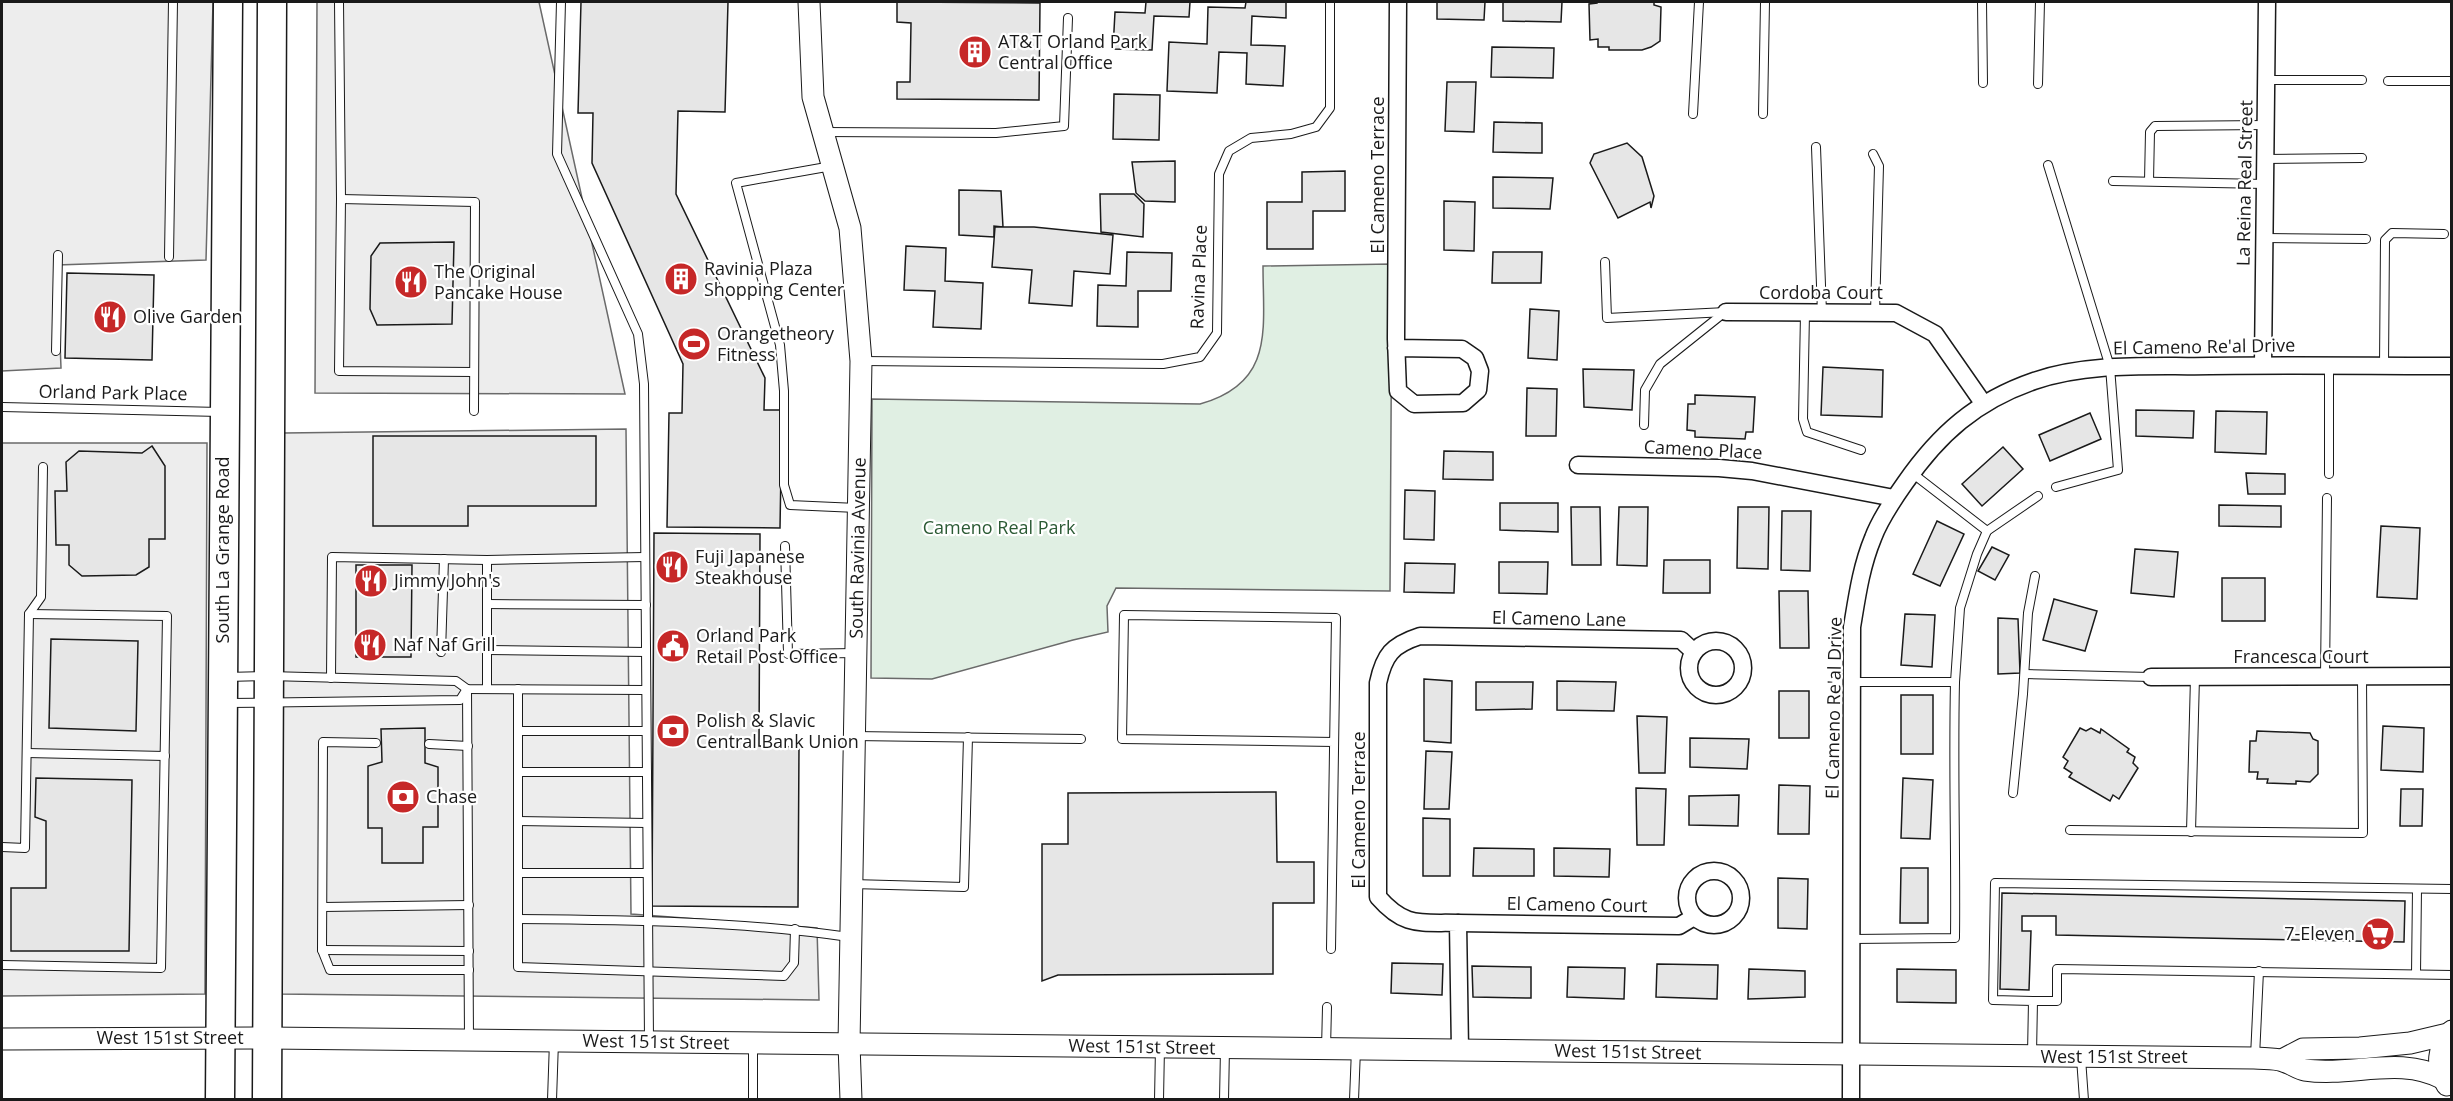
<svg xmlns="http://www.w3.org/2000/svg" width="2453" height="1101" font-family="'Open Sans',sans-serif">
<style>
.green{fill:#e0efe3;stroke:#6a6a6a;stroke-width:1.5}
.parking{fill:#ededed;stroke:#6a6a6a;stroke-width:1.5}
.building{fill:#e6e6e6;stroke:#1a1a1a;stroke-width:1.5}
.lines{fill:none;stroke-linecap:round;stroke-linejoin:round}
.service-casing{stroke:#1a1a1a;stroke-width:10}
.minor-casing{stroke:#1a1a1a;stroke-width:19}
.tertiary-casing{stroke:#1a1a1a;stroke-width:23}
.trunk-casing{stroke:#1a1a1a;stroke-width:31}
.service{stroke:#fff;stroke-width:8}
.minor{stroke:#fff;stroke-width:16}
.tertiary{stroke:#fff;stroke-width:21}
.trunk{stroke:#fff;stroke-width:28}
.labels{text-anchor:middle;stroke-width:4.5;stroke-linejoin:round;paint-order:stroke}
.poi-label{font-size:18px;fill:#1a1a1a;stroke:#fff;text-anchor:start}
.street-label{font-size:18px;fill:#1a1a1a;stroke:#fff}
.park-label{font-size:18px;fill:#2b5a34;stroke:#fff}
</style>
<rect width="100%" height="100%" fill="#fff"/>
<path class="green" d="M1392 264 1390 591 1116 588 1107 606 1108 632 1073 640 932 679 871 678 872 399 1200 404C1275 383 1263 329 1263 266Z"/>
<g class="parking">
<path d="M2 2H213L206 260 57 265 61 368 2 371Z"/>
<path d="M317 2H539L625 394 315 393Z"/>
<path d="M626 429 631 914 817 928 819 1000 279 994 284 433Z"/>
<path d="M2 443H207L205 994 2 996Z"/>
</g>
<g class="building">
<path d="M581 2H728L725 112 678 111 676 194 765 378 764 410H782L780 528 667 527 669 413H682L683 364 592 163 593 113H578Z"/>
<path d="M897 2 1040 3 1039 100 897 99V82H910L911 23 897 22Z"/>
<path d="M1146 2H1190L1189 17 1154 16 1152 50 1113 49 1115 12 1145 13Z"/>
<path d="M1246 2H1286V18L1252 16 1251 45 1285 46 1283 86 1246 84 1247 53 1219 52 1217 93 1167 91 1169 42 1207 44 1208 7 1245 8Z"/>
<path d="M1437 2H1485L1484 20 1437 19Z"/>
<path d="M1503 2H1562L1561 22 1503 21Z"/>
<path d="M1597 2H1654V5L1661 7 1660 41 1651 47 1642 50H1609V47H1598V39L1590 40 1589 4 1597 3Z"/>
<path d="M1492 47 1554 48 1553 78 1491 77Z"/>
<path d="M1447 82H1476L1474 132 1445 131Z"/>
<path d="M1114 94 1160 95 1159 140 1113 139Z"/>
<path d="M1494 122 1542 123V153L1493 152Z"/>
<path d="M1627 143 1642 157 1654 196 1651 208 1650 202 1618 218 1590 163 1594 154Z"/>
<path d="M1175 161V202L1145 201 1136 193 1132 162Z"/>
<path d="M1345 171V211H1313V249H1267V202H1302V172Z"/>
<path d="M1493 177 1553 178 1550 209 1493 208Z"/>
<path d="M959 190 1001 191 1003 227 994 226V237L959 235Z"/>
<path d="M1100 194H1134L1144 204 1143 237 1101 232Z"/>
<path d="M1444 201 1475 202 1474 251 1444 250Z"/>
<path d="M995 227H1034L1113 235 1110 274 1074 271 1072 306 1029 303 1032 270 992 267Z"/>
<path d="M454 242 452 324 377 325 370 309 371 256 380 243Z"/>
<path d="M906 246 946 248 945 281 983 283 981 329 933 327 935 291 904 290Z"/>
<path d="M1127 252 1172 253 1171 291H1138V327L1097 326 1098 285 1126 286Z"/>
<path d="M1493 252H1542L1541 283H1492Z"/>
<path d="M67 273 154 275 152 360 65 358Z"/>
<path d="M1530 309 1559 311 1557 360 1528 358Z"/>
<path d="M1823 367 1883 370 1882 417 1821 415Z"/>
<path d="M1583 369 1634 370 1632 410 1584 407Z"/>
<path d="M1527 388 1557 389 1556 436H1526Z"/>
<path d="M1695 395 1755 397 1753 432H1746L1745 439 1695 437V431L1687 430 1688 404H1695Z"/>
<path d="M2136 410 2194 411 2193 438 2136 436Z"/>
<path d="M2216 411 2267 412 2266 454 2215 452Z"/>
<path d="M2090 413 2101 439 2050 461 2039 435Z"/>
<path d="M373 436H596V506H468V526H373Z"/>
<path d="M152 446 165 466V539H149V567L136 575 82 576 69 565V545H56L55 491H67L66 462 79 451 142 453Z"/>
<path d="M2003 447 2023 469 1982 506 1962 484Z"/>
<path d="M1444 451 1493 452V480L1443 479Z"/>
<path d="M2246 473 2285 474V494H2248Z"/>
<path d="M1405 490 1435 491 1434 540 1404 539Z"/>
<path d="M1500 503H1558V532L1500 530Z"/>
<path d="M2219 505 2281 506V527L2219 526Z"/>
<path d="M1571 507H1600L1601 565H1572Z"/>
<path d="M1619 507H1648L1647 566 1617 565Z"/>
<path d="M1738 507H1769L1768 569 1737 568Z"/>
<path d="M1782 511H1811L1810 571 1781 570Z"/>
<path d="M1937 521 1964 534 1940 586 1913 574Z"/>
<path d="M2381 526 2420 528 2417 599 2377 597Z"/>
<path d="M654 533 760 534 759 746 799 747 798 907 652 906Z"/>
<path d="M1992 547 2009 555 1995 580 1978 571Z"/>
<path d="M2135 549 2178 552 2174 597 2131 593Z"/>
<path d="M1664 560H1710V593H1663Z"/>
<path d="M1499 562H1548L1547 594 1499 593Z"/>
<path d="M1405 563 1455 564 1454 593 1404 592Z"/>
<path d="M356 565H412L411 657H356Z"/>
<rect x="2222" y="578" width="43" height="43"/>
<path d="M1779 591H1808L1809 648H1780Z"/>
<path d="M2054 599 2097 611 2085 651 2043 640Z"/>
<path d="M1905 614 1935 615 1932 667 1901 665Z"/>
<path d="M1998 618 2018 619 2020 673 1998 674Z"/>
<path d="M51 639 138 641 136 731 49 728Z"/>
<path d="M1424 679 1452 681 1451 743 1424 741Z"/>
<path d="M1557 681 1616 682 1614 711 1557 710Z"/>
<path d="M1476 682H1533L1532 709 1476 710Z"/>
<rect x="1779" y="691" width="30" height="47"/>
<rect x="1901" y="695" width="32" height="59"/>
<path d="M1637 716 1667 717 1665 773H1639Z"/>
<path d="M2383 726 2424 728 2423 772 2381 770Z"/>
<path d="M425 728V763L438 767V827H423V863H382V828H368V766L382 762 381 729Z"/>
<path d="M2080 728 2086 731 2091 728 2100 733 2101 729 2129 749 2127 752 2135 757 2133 763 2138 768 2119 799 2113 795 2110 801 2069 777 2072 773 2064 768 2068 761 2063 757Z"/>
<path d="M2257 731 2310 733 2313 739 2318 741V774L2310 782 2296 781V784L2267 783 2268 779H2257L2258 772H2249L2250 741H2256Z"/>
<path d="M1690 738 1749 739 1747 769 1690 767Z"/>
<path d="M1426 751 1452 752 1449 809H1424Z"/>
<path d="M36 778 132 780 129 951H11V888H46V821L35 817Z"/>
<path d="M1903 778 1933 780 1930 839 1901 838Z"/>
<path d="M1779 785 1810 786 1809 834H1778Z"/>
<path d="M1636 788 1666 789 1664 845H1637Z"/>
<path d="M2401 789H2423L2422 826H2400Z"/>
<path d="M1276 792 1277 862H1314V903H1273V974L1058 975 1042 981V844H1068V793Z"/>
<path d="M1739 795 1738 826 1689 825V796Z"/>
<path d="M1423 818 1450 819V876H1423Z"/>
<path d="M1474 848 1534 849V876H1473Z"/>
<path d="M1554 848 1610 849 1609 877 1554 876Z"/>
<path d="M1901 868H1928V923H1900Z"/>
<path d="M1778 878 1808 879 1807 929 1778 928Z"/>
<path d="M2002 893 2405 901 2404 942 2056 935V916H2022V931H2031L2029 990 2000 989Z"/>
<path d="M1392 963 1443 964 1442 995 1391 993Z"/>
<path d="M1657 964 1718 965 1717 999 1656 997Z"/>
<path d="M1472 966 1531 967V998L1473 997Z"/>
<path d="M1568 967 1625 968 1624 999 1567 997Z"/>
<path d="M1749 969 1805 971V997L1748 999Z"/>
<path d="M1897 969 1956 970V1003L1897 1002Z"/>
</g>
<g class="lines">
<g class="service-casing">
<g id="service">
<path d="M339 2 341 199 339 371 474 372"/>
<path d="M561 2 557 154 638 334 644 384 649 1041"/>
<path d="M1982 2 1983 83"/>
<path d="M2266 80H2362"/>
<path d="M2388 81H2452"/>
<path d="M2038 84 2040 2"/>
<path d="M1693 114 1699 2"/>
<path d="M1763 114 1765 2"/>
<path d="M823 132 996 133 1064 126 1068 18"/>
<path d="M1816 147 1822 313"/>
<path d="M1873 154 1879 166 1875 313"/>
<path d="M2265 159 2362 158"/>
<path d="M2048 165 2110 367 2118 470 2056 487"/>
<path d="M832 166 736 183 780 345 784 391V485L790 505 857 508"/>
<path d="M2113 181 2265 184"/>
<path d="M2149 181 2150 132 2155 126 2265 125"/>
<path d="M341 199 475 202 474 411"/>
<path d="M2264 238 2366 239"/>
<path d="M169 257 173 2"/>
<path d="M1605 262 1607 318 1726 312"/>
<path d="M1805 313 1803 419 1807 432 1861 450"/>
<path d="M56 351 58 255"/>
<path d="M862 361 1163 364 1200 357 1217 333 1219 174 1229 151 1251 138 1291 134 1316 127 1330 108V2"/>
<path d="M2384 366 2385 240 2392 233 2444 234"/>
<path d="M2 407 220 412"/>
<path d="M1644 425 1645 390 1660 364 1725 312"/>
<path d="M1912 473 1987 531 1977 554 1960 608 1955 682"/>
<path d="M2329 474V366"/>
<path d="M1987 531 2038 496"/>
<path d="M785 546 788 654 856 653"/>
<path d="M487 604 646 605"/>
<path d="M487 650 646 652"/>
<path d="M441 652 444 559"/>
<path d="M2025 674 2151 677"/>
<path d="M2325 676 2327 498"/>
<path d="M226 677 269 676 456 681 467 689 646 690"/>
<path d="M331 678 332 557 487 560 645 557"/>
<path d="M467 689 469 1039"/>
<path d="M487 689V560"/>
<path d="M518 689V967L784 976 794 963 795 929"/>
<path d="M228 703 460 700 467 689"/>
<path d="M518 731H646"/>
<path d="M854 736 1081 739"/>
<path d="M376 743 323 742 322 950 330 970H469"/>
<path d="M429 744 468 746"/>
<path d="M27 753 165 756"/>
<path d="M518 772H647"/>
<path d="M2013 793 2023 694 2028 613 2035 576"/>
<path d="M518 821 647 823"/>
<path d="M2070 830 2363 833 2362 677"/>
<path d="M2191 832 2195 677"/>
<path d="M2 847 25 848 29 614 41 597 43 467"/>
<path d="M518 873H647"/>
<path d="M852 884 964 887 968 737"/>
<path d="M323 907 469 905"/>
<path d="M518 919C629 920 739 921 849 937"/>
<path d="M1852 939 1955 938C1956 853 1953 768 1955 682H1852"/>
<path d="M1331 949 1336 618 1124 615 1122 739 1334 742"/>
<path d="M322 950 469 951"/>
<path d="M2 965 161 968 167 616 29 614"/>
<path d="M2416 974 2417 889"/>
<path d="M2033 1001H2057V969L2452 975"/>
<path d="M1326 1049 1327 1007"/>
<path d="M2032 1054 2033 1001 1993 1000 1995 883 2452 889"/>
<path d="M2255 1057 2259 971"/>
<path d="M2081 1058 2084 1100"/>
<path d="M552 1100 554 1041"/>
<path d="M753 1100V1044"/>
<path d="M1159 1100 1160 1047"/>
<path d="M1224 1100 1225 1048"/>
<path d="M1354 1100 1356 1049"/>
</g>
</g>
<g class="minor-casing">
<g id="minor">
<path d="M1726 312 1896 313 1935 334 1983 403"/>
<path d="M1396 348 1462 349 1475 358 1480 371 1478 390 1463 403 1414 404 1398 391 1396 339 1398 2"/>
<path d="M2263 365 2267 2"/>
<path d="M1578 465 1719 468 1752 471 1894 498"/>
<circle cx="1716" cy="668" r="27"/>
<path d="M2151 677 2452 676"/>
<circle cx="1714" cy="898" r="27"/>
<path d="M1458 923 1679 926 1694 917"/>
<path d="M1460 1050 1458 923C1420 922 1405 928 1378 897V683C1384 655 1392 645 1420 636L1681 640 1694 652"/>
<path d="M1851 1100 1852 627C1857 597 1861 567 1873 538 1880 519 1893 500 1905 483 1939 434 1976 401 2034 381 2089 362 2153 367 2210 366 2291 365 2371 366 2452 366"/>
</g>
</g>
<g class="tertiary-casing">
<g id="tertiary">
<path d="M809 2 813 97 850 228 861 361 849 1044 851 1100"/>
<path d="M2 1039 267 1038 2255 1058C2264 1059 2275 1058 2283 1061 2291 1063 2298 1069 2305 1070 2352 1077 2400 1055 2444 1079"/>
<path d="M2282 1060 2303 1049 2360 1048 2410 1043 2448 1034"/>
<path d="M2447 1085C2436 1068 2437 1046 2452 1031"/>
</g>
</g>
<g class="trunk-casing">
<g id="trunk">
<path d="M220 1100 228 2"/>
<path d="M267 1100 272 2"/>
</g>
</g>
<use href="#service" class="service"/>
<use href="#minor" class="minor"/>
<use href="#tertiary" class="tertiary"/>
<use href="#trunk" class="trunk"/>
</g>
<defs>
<g id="building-disc" transform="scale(1.725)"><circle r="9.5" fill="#c62828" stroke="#fff"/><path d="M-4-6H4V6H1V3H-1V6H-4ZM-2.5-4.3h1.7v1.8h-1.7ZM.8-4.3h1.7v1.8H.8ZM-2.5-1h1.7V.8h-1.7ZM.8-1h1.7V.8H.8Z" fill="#fff"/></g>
<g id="restaurant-disc" transform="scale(1.725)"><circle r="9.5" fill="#c62828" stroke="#fff"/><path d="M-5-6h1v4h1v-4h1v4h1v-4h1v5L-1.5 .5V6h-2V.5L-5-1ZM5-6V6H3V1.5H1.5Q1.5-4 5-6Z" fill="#fff"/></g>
<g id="stadium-disc" transform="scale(1.725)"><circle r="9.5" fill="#c62828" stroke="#fff"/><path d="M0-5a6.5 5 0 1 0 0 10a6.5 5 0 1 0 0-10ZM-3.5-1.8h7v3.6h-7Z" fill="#fff"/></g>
<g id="civic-disc" transform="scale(1.725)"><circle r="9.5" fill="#c62828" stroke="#fff"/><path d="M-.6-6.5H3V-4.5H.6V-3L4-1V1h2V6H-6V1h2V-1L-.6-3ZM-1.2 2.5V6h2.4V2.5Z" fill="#fff"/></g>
<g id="bank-disc" transform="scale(1.725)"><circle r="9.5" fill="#c62828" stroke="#fff"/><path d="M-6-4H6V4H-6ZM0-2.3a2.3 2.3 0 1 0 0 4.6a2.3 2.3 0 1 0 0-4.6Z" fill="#fff"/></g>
<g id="supermarket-disc" transform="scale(1.725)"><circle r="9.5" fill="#c62828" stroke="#fff"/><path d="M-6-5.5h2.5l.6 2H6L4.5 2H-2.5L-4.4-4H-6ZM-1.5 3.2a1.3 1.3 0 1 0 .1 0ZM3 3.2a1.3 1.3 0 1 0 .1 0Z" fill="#fff"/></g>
</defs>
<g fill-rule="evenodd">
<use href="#building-disc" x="975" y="52"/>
<use href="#building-disc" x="681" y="279"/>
<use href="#restaurant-disc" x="411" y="282"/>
<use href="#restaurant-disc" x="110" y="317"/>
<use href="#stadium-disc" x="694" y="344"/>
<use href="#restaurant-disc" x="672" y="567"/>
<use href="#restaurant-disc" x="371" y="581"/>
<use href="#restaurant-disc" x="370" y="645"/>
<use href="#civic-disc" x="673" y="646"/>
<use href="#bank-disc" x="673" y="731"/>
<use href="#bank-disc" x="403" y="797"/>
<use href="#supermarket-disc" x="2378" y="934"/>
</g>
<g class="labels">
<g class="poi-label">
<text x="998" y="48">AT&amp;T Orland Park<tspan x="998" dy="21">Central Office</tspan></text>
<text x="704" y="275">Ravinia Plaza<tspan x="704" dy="21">Shopping Center</tspan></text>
<text x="434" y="278">The Original<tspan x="434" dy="21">Pancake House</tspan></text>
<text x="133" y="323">Olive Garden</text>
<text x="717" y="340">Orangetheory<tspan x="717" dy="21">Fitness</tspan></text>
<text x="695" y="563">Fuji Japanese<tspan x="695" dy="21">Steakhouse</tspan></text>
<text x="394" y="587">Jimmy John's</text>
<text x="696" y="642">Orland Park<tspan x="696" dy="21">Retail Post Office</tspan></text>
<text x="393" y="651">Naf Naf Grill</text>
<text x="696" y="727">Polish &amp; Slavic<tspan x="696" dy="21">Central Bank Union</tspan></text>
<text x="426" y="803">Chase</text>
<text x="2355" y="940" text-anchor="end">7-Eleven</text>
</g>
<g class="street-label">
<text transform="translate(1378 175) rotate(-90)" y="6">El Cameno Terrace</text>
<text transform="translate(2245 183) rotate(-89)" y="6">La Reina Real Street</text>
<text transform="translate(1199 277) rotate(-88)" y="6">Ravina Place</text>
<text x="1821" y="299">Cordoba Court</text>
<text transform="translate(2204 347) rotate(-1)" y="6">El Cameno Re'al Drive</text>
<text transform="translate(113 393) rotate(1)" y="6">Orland Park Place</text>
<text transform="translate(1703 450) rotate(3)" y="6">Cameno Place</text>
<text transform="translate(858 548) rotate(-89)" y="6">South Ravinia Avenue</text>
<text transform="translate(223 550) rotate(-90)" y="6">South La Grange Road</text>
<text transform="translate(1559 619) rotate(1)" y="6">El Cameno Lane</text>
<text x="2301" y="663">Francesca Court</text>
<text transform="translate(1834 708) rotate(-89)" y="6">El Cameno Re'al Drive</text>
<text transform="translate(1359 810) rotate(-90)" y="6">El Cameno Terrace</text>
<text transform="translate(1577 905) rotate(1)" y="6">El Cameno Court</text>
<text x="170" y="1044">West 151st Street</text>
<text transform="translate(656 1042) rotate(1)" y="6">West 151st Street</text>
<text transform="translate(1142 1047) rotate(1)" y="6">West 151st Street</text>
<text transform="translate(1628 1052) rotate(1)" y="6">West 151st Street</text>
<text x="2114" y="1063">West 151st Street</text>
</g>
<g class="park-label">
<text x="999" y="534">Cameno Real Park</text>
</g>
</g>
<rect width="2453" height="1101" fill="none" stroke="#1a1a1a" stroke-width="6"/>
</svg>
